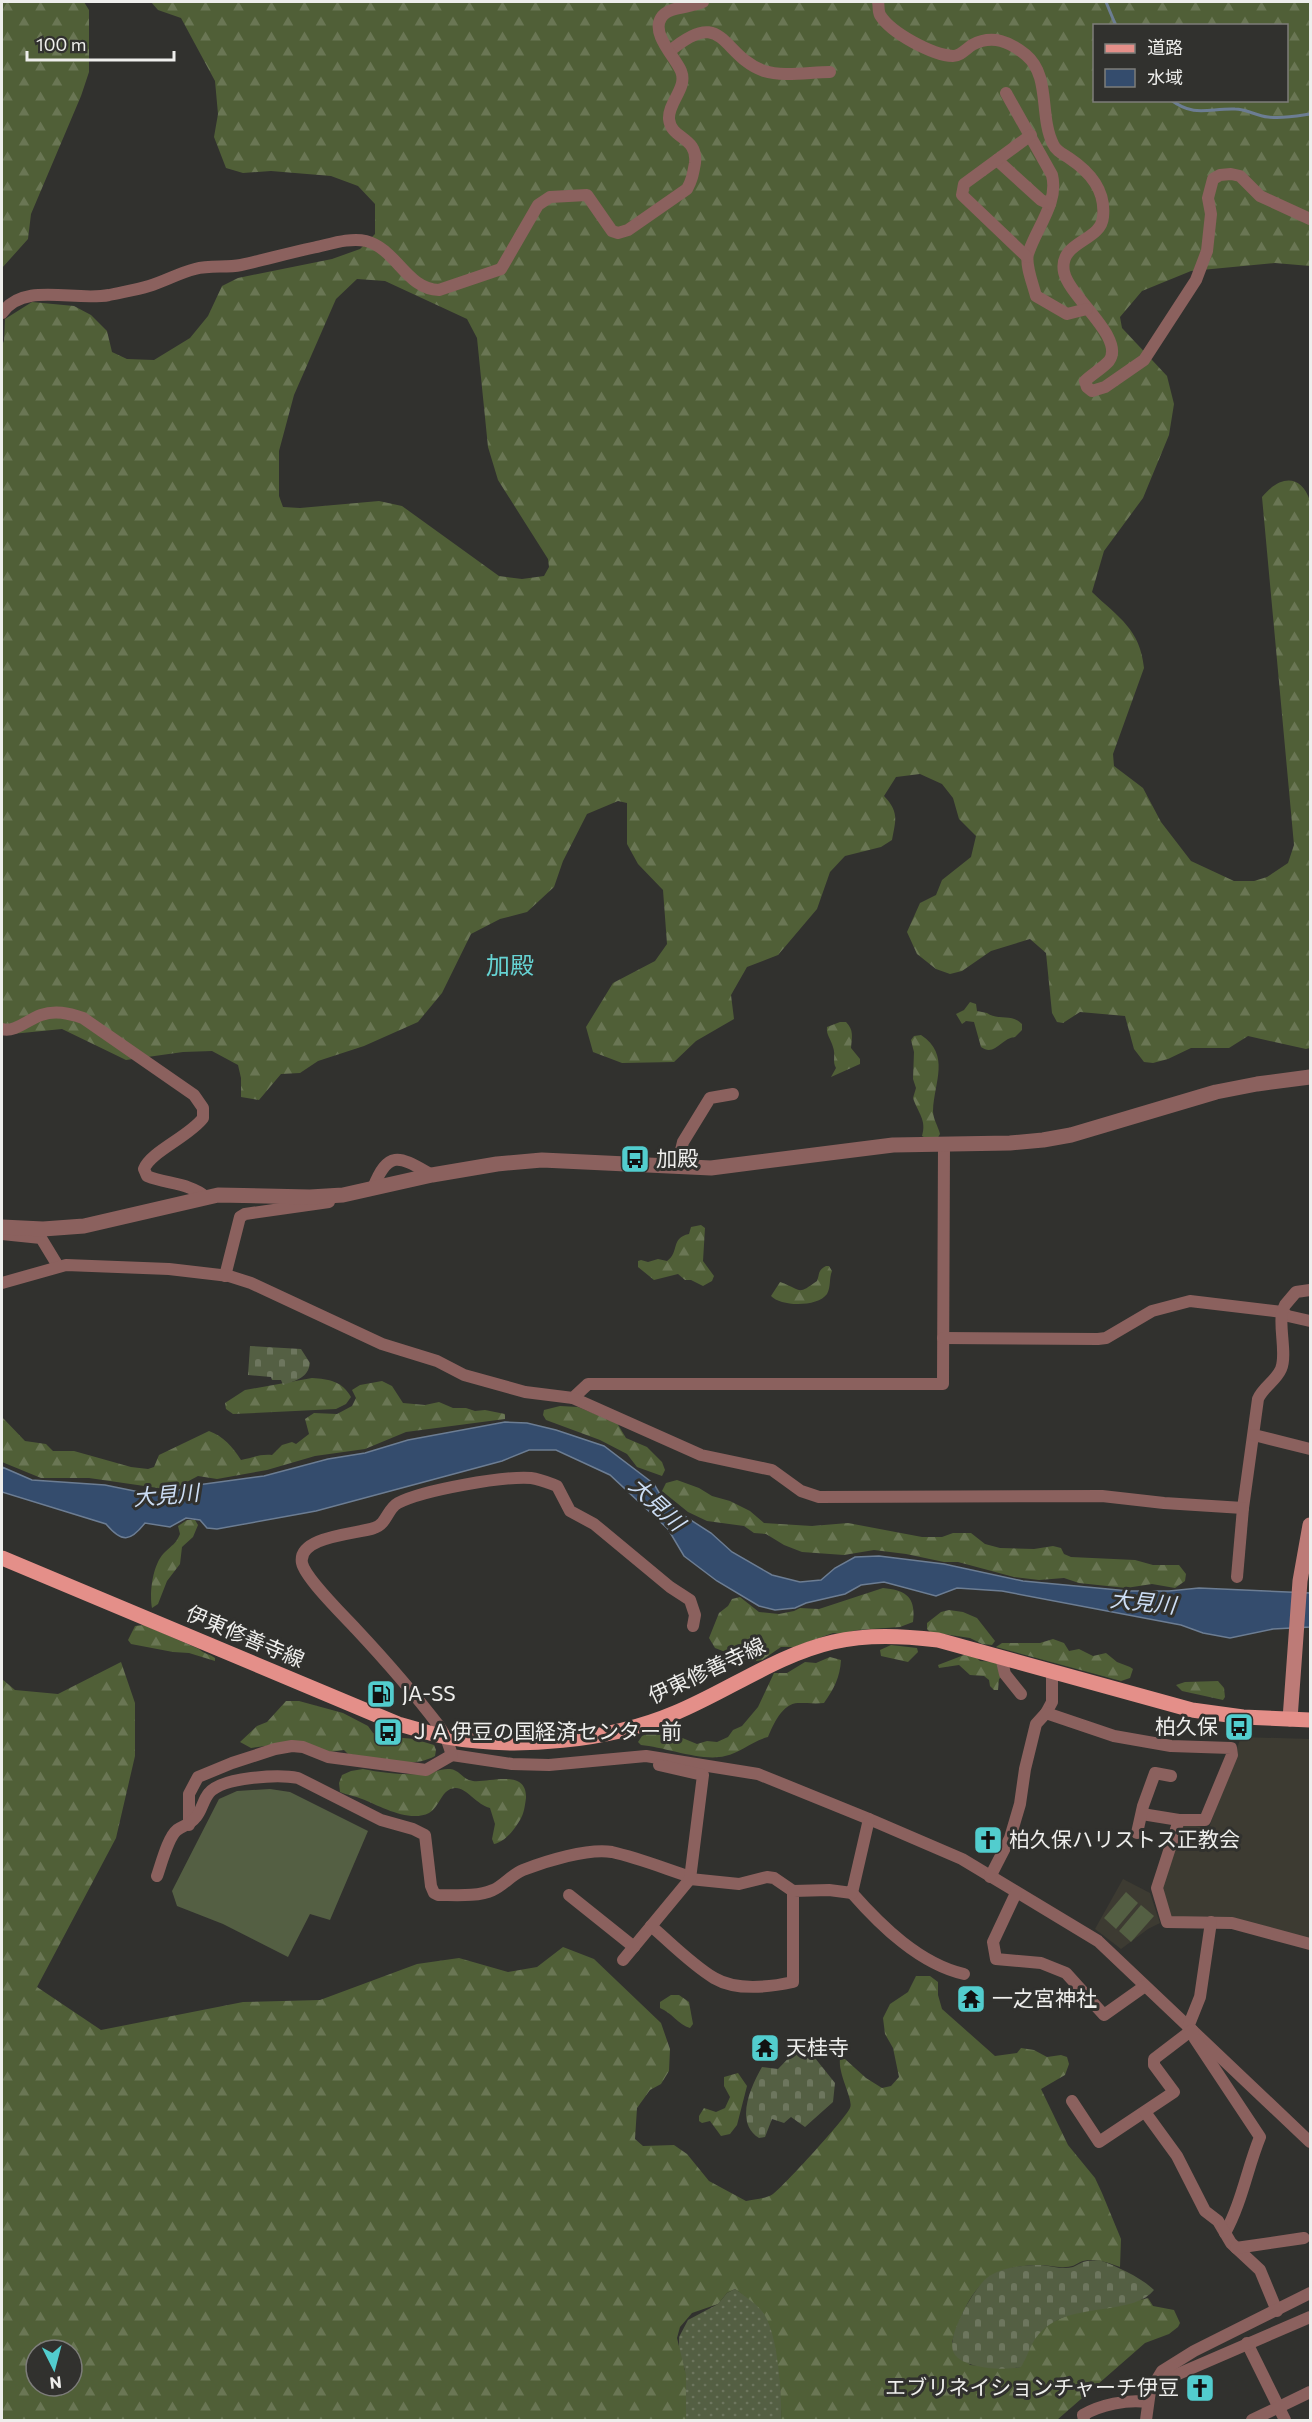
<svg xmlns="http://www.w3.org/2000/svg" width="1312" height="2422" font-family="Commissioner,'Noto Sans JP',sans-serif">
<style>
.built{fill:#3d3b32}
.grass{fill:url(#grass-dots)}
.forest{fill:url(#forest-firs);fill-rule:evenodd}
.cemetery{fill:url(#cemetery-stones)}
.pitch{fill:#545f43}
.water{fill:#344c6d;stroke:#6c7d93;stroke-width:1.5}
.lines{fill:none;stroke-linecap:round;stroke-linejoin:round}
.stream{stroke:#6c7d93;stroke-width:3}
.minor{stroke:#8b615e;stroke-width:12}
.tertiary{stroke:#8b615e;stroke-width:15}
.secondary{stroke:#bd7b77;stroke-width:15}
.primary{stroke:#e48f89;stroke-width:15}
.labels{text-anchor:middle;stroke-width:6;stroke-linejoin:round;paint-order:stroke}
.poi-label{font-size:21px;fill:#eeeeec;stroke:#31312e;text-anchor:start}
.street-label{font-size:21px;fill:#eeeeec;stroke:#31312e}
.water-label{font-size:22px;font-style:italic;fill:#ccddf4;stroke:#31312e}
.quarter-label{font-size:24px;fill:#66d3d3;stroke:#31312e}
</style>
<defs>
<pattern id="grass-dots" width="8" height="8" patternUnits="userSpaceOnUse" patternTransform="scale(1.5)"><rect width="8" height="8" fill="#545f43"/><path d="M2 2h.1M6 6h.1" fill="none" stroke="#6d765e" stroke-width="1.8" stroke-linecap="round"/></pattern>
<pattern id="forest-firs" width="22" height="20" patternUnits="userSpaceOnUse" patternTransform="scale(1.5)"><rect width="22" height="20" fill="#505f37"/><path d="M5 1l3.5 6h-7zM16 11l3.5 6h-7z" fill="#6a7654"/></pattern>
<pattern id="cemetery-stones" width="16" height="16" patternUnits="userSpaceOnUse" patternTransform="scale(1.5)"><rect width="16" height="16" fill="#545f43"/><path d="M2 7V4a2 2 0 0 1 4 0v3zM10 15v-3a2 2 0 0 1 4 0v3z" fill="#6d765e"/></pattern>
</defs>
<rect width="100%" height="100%" fill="#31312e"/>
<g class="built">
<path d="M1241 1737 1310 1739V1939L1171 1918 1162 1889 1183 1824 1209 1828Z"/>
<path d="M1123 1879 1150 1893 1160 1923 1148 1929 1121 1949 1095 1929Z"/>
</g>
<path class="grass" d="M735 2289C744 2295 756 2301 762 2310 780 2334 782 2390 781 2420H686L685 2370 679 2354V2337L688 2320 718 2304 727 2293Z"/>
<g class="forest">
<path d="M2 2H84L89 10V72L81 96 31 214 28 239 2 268Z"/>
<path d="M151 2H1310V266L1275 263 1191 271 1142 291 1120 317 1122 328 1167 376 1174 404 1169 435 1143 498 1104 551 1092 592C1119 618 1140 629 1144 668L1113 754 1114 766 1143 788 1161 822 1191 861 1234 881H1254L1267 877 1288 863 1294 845 1262 497C1279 476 1301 473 1310 501V1048L1306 1049 1248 1036 1229 1048H1191L1168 1059 1153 1063 1144 1062 1134 1049 1125 1016 1080 1012 1063 1023 1057 1022 1052 1013 1046 953 1030 939 991 951 962 971 950 974 936 969 917 954 907 932 920 903 936 895 942 880 971 857 976 836 959 819 953 798 942 784 920 774 896 777 884 796C899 812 896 819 892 840L881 847 845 856 830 872 817 909 778 955 747 967 731 995 734 1019 696 1041 674 1062 622 1063 593 1052 586 1027 613 983 655 961 667 944 663 890 638 864 627 844V803L618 801 587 814 563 861 554 887 527 912 500 919 471 934 442 993 418 1022 364 1046 318 1061 300 1073 281 1074 259 1100 241 1097V1078L238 1065 212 1051 183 1052 126 1060 62 1029 2 1035V345L4 341 5 319 32 302 74 306 91 315 107 331 112 352 127 359 154 360 190 338 208 316 222 286 238 278 332 259 360 249 375 234V204L358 186 331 176 271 171 243 173 226 168 214 137 218 114 215 81 181 18 158 10ZM1094 26H1286V100H1094ZM357 279 385 281 467 319 477 338 488 447 498 480 548 559 549 567 544 576 522 579 499 576 402 506 379 501 300 508 283 507 279 496V451L294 395 336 299Z"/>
<path d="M970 1002 976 1004 977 1011 987 1013C998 1021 1011 1013 1022 1024V1030L1015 1037C1001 1038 995 1057 981 1047L974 1022 966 1021 962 1024 956 1014 964 1010Z"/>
<path d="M840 1022H846C854 1030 852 1037 851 1048L860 1059V1064L831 1077 836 1068C832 1061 836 1055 833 1047 831 1039 826 1035 827 1027Z"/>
<path d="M921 1035C951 1055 934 1082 933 1111 933 1119 938 1126 940 1134L937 1139 929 1140 922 1136C927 1120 918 1113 913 1098L916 1088 913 1079 914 1052 911 1040 914 1036Z"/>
<path d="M701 1225 705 1228 703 1261 714 1276 712 1281 703 1286 691 1280H685L678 1274 654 1280 638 1267V1261L641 1260 648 1262 658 1259 667 1261C680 1252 670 1238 689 1234L691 1227Z"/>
<path d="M826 1266H829L832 1271C829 1278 831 1287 827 1294 818 1307 781 1307 771 1296L780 1282C803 1290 796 1296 817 1281 820 1274 817 1271 826 1266Z"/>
<path d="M312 1378C329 1379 342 1381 351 1397L346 1404 336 1409 233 1414 226 1409 225 1403 245 1390Z"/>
<path d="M382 1381 392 1386 403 1403 425 1405 439 1402 453 1408H466L475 1411 485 1410 505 1414V1419L406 1432 365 1449 315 1456 267 1470 217 1479 198 1476 172 1490 89 1478H41L2 1462V1417L25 1441 46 1444 53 1451H74L131 1467 148 1469 154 1467 159 1455 209 1431C223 1436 233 1447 241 1460 253 1458 258 1454 272 1455L282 1445 292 1442 296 1444 309 1434 305 1419 314 1413 337 1414 352 1406 356 1398 352 1390 360 1385Z"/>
<path d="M560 1406 578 1407 617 1423 626 1438 647 1447 662 1462 665 1470 662 1476 637 1467 627 1454 600 1440 546 1420 543 1415 544 1410Z"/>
<path d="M677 1480 699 1488 712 1496 730 1501 750 1511 764 1523 812 1526 848 1523 922 1537H942L953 1533H971L985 1544 1000 1548 1034 1549 1053 1546 1061 1548 1064 1554 1071 1557 1135 1560 1153 1565H1179L1186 1574 1185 1581 1175 1588 1152 1584 1126 1588 1079 1583 1064 1578 1039 1580 1014 1577 958 1562H944L906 1554 874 1550 844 1555 802 1552 784 1545 766 1534 754 1533 744 1526 707 1521 688 1512 662 1491 666 1483Z"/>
<path d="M187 1520H195L198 1525 193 1537 182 1547 180 1564 167 1581 158 1604 152 1608C149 1592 153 1563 165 1552 172 1545 176 1544 180 1534L178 1526Z"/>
<path d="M883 1588C907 1590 916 1598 913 1622L900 1627 857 1630 842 1634 833 1633 794 1647H781L762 1660 751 1662 715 1648 709 1638 719 1613 728 1606 732 1599 740 1597 759 1612 779 1614 794 1611 800 1608 819 1609Z"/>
<path d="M949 1610 963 1612 977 1618 995 1641 992 1645 982 1644 970 1638 930 1632 927 1629V1623L941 1612Z"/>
<path d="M144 1625 199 1649C204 1654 210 1654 215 1658V1661L189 1653 173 1652 131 1644 128 1640 135 1626Z"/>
<path d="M1053 1639 1064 1643 1069 1651 1079 1649 1093 1656 1106 1653 1117 1662 1130 1667 1133 1669 1130 1678 1121 1681 996 1647 1002 1643H1040Z"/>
<path d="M891 1645 917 1648 918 1652 908 1662 881 1656 880 1650Z"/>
<path d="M964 1655 976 1657 980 1661 997 1662 1002 1676 999 1679 998 1690H994L990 1686 989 1680 984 1676 970 1675 959 1665 939 1668 938 1665Z"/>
<path d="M830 1657 841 1660C840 1677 834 1689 824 1703 815 1704 808 1703 799 1703 783 1702 773 1725 768 1737 752 1741 740 1753 725 1756 702 1762 665 1747 641 1745L638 1742 642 1736 651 1732 680 1737 697 1744 707 1741 717 1742 728 1737 733 1730 742 1726 758 1707 774 1673H787L805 1662 816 1663Z"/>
<path d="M121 1662 135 1703V1756L116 1838 37 1987 101 2030 243 2002 320 2000 417 1964 459 1958 508 1972 537 1967 563 1947 594 1959 661 2023 670 2049 669 2071 661 2084 650 2090 637 2108 635 2139 643 2146 674 2145 687 2154 709 2181 746 2201C754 2199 766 2199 773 2194 783 2187 846 2118 850 2108 854 2100 838 2075 840 2059H845L866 2078 882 2088 891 2086 899 2077 893 2048 885 2034 883 2018 890 2004 908 1992 916 1976H930L938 1982V1995L942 2009 995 2056 1017 2053 1021 2048 1034 2050 1047 2057 1061 2055 1067 2057 1069 2064 1065 2075 1041 2089 1068 2145 1095 2178 1102 2193 1121 2239 1120 2267C1108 2263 1096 2258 1083 2261 1077 2263 1074 2267 1066 2267 1057 2268 1048 2265 1038 2265 983 2266 968 2293 952 2342L970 2365 1015 2368 1020 2367C1026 2359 1027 2349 1032 2341 1054 2307 1111 2308 1148 2298L1153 2306 1174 2310 1180 2323 1178 2327 1169 2334 1145 2343 1057 2420H781C782 2395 778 2328 761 2310 754 2302 744 2296 735 2289L727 2293 718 2304 692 2313 680 2327 677 2338 686 2375V2420H2V1679L15 1690 58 1694ZM36 2350H72V2386H36Z"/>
<path d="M1218 1681 1224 1688 1225 1697 1223 1700 1182 1691 1176 1685 1185 1682Z"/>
<path d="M286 1701H299L343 1713 368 1726 373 1733 383 1736 414 1739 434 1745 436 1750 435 1756C410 1770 374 1758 348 1754L344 1750 330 1752 273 1745 251 1748 240 1742 257 1726 267 1722Z"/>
<path d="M363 1769C382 1773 402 1775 422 1774 432 1774 441 1768 450 1769 460 1770 463 1780 473 1781 489 1783 527 1768 526 1798 525 1805 524 1814 520 1820 514 1830 505 1842 494 1844L492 1839 495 1824 490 1808C477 1805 466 1787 455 1788 441 1789 440 1807 429 1813 409 1823 380 1806 362 1799 355 1796 347 1795 340 1792L339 1783 342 1775 351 1771Z"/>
<path d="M671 1995H679L689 2002 693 2024 690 2028C679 2025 671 2012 660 2008V2002Z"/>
<path d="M738 2073 747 2086 737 2125 730 2134 721 2136 710 2121 702 2123 699 2121V2116L704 2108 716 2112 725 2108 730 2097 724 2086V2077Z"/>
</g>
<g class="cemetery">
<path d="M250 1346 301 1349 310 1363C308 1378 297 1380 283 1385L281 1380H272L271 1377 248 1375Z"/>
<path d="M804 2042H808L818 2053 815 2058 835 2083 833 2102 805 2127 791 2117 784 2123 772 2119 765 2137 759 2138C734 2123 751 2086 762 2067L778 2069Z"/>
<path d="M1099 2260C1118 2267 1139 2276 1154 2290 1136 2314 1077 2304 1049 2325 1030 2339 1032 2349 1021 2367 1005 2371 959 2369 953 2351 947 2334 977 2282 991 2275 1005 2267 1025 2265 1041 2265 1051 2266 1063 2270 1073 2267 1076 2266 1078 2264 1081 2263 1086 2260 1093 2261 1099 2260Z"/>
</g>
<g class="pitch">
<path d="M270 1789 290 1792 368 1831 330 1920 310 1914 288 1957 223 1924 177 1906 172 1891 219 1799 237 1791Z"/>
<path d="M1126 1892 1138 1903 1116 1929 1104 1918Z"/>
<path d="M1141 1905 1154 1916 1131 1942 1119 1931Z"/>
</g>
<path class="water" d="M505 1422 527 1423 556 1430 604 1446 654 1484 661 1496 678 1512 711 1533 732 1552 772 1575 800 1582 821 1580 835 1568 855 1557 879 1556 944 1564 1023 1581 1129 1591H1169L1199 1588 1310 1593V1627L1273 1629 1230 1638 1203 1633 1181 1625 1002 1591 957 1588 936 1596 884 1582 861 1585 845 1594 806 1603 795 1608 775 1610 759 1606 717 1581 684 1556 668 1529 610 1475 556 1450H529L502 1461 316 1511 217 1529 207 1528 200 1520 186 1518 170 1527 145 1523C130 1542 122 1543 106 1524L2 1492V1467L32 1480 105 1485 154 1495 171 1493 190 1486 264 1476 328 1459 365 1453 408 1440Z"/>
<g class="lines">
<g class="stream">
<path d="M1106 2 1116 26"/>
<path d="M1171 100C1195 118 1209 108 1235 109 1247 109 1256 116 1268 117 1282 119 1297 116 1310 114"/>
</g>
<g class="minor">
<path d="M878 2C879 6 878 11 880 15 891 33 932 55 953 56 960 56 966 49 972 45 993 34 1010 42 1026 55 1051 76 1039 116 1053 144 1056 151 1063 154 1069 158 1090 172 1106 190 1103 217 1101 242 1058 241 1064 272 1069 297 1126 338 1109 361 1103 368 1092 374 1085 381L1087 387 1092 391 1105 387 1144 360 1196 280 1207 251 1211 214 1208 198 1213 179 1220 175 1231 174 1240 176 1260 196 1310 219"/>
<path d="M670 51C725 5 721 56 764 71 783 77 810 72 830 72"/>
<path d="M1006 93 1052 175C1059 203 1036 228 1028 254 1025 265 1033 284 1036 296L1067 314 1087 309"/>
<path d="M997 160 1041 200 1050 204"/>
<path d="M1027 257 962 195 964 184 1031 135"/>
<path d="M2 313C24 281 75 302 109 295 122 292 136 290 149 286 165 281 179 273 195 269 210 265 226 268 241 265 264 260 288 253 312 248 328 245 349 237 366 241 397 249 406 289 439 290L501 269 538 205 550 197 587 195 612 231 618 233 628 230 687 189C692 180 693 174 695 163 698 136 671 140 669 119 668 102 688 88 681 71 675 57 651 34 661 18 668 6 691 8 703 2"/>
<path d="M2 1029C14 1033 29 1019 41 1015 55 1010 68 1013 83 1018L194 1095 203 1108V1118C190 1136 150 1152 144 1169L147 1176C166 1184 190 1183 206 1197"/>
<path d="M677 1167 683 1142 710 1098 733 1094"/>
<path d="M373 1188C389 1148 400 1157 432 1175"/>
<path d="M2 1234 41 1238 58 1266"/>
<path d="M225 1276 240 1217 245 1214 329 1202"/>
<path d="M2 1283 66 1265 169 1269 229 1276 251 1283 382 1344 437 1361 464 1375 525 1392 573 1398 588 1384H943L944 1144"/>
<path d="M943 1338 1098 1339 1106 1338 1152 1311 1190 1301 1282 1312 1288 1316 1310 1321"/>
<path d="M573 1398 701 1455 772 1470 801 1491 819 1497 1102 1496 1164 1503 1243 1508 1258 1399C1263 1387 1276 1381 1281 1369 1287 1355 1279 1328 1282 1312L1285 1305 1296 1292 1310 1290"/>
<path d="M1254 1435 1310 1449"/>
<path d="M1237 1577 1243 1508"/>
<path d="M693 1626 695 1615 690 1600 670 1587 594 1524 570 1511 557 1486C549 1483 540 1479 531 1478 503 1476 423 1490 398 1503 387 1509 387 1524 374 1528 357 1534 297 1536 302 1563 305 1578 344 1616 356 1629 385 1660 413 1692 439 1726L446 1737 452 1755 512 1764 549 1765 646 1756 758 1774 869 1819 962 1859 1098 1941 1310 2142"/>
<path d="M1001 1657 1005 1674 1021 1694"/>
<path d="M1046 1713 1052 1702V1671"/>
<path d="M1142 1814 1179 1820"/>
<path d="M189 1825V1794L198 1777 232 1763 275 1749 292 1746 303 1747 328 1757 426 1770 452 1755"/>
<path d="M1137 1833 1143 1806 1155 1773 1171 1776"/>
<path d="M157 1876C161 1865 168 1837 177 1830 184 1825 190 1825 196 1817 202 1810 203 1800 209 1793 222 1777 279 1774 298 1778L381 1820 413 1829 425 1835 431 1886 434 1893 438 1895C455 1895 478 1897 493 1890 503 1886 511 1875 523 1870 546 1861 588 1848 612 1852 639 1858 666 1869 691 1877"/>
<path d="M990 1877 1010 1838 1020 1804 1025 1769 1036 1724 1046 1713 1114 1736 1171 1746 1231 1748 1232 1755 1205 1820H1179L1157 1888 1167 1922 1232 1923 1310 1944"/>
<path d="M690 1879 739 1884 767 1877 774 1878 793 1891"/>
<path d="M852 1893C881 1926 920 1964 964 1974"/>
<path d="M1016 1893 993 1942 996 1959 1041 1963 1066 1973 1104 2015 1145 1986"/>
<path d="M569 1895 634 1947"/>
<path d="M651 1926C671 1943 691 1964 714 1978 736 1991 770 1987 793 1982V1891L829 1890 852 1893 869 1819"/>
<path d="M623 1960 690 1879 703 1775 659 1765"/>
<path d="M1188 2027 1200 1997 1211 1922"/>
<path d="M1072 2101 1099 2142 1174 2092 1154 2065V2059L1192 2030 1195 2039 1260 2137C1247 2169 1242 2202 1225 2233"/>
<path d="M1145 2112 1177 2156 1205 2211 1218 2221 1231 2243 1260 2270 1277 2311"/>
<path d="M1236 2248 1304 2238"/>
<path d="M1247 2343 1285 2420"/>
<path d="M1155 2384 1310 2317"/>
<path d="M1084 2420 1083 2415C1100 2405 1127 2399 1147 2402"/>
<path d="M1146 2420 1150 2391 1162 2371 1194 2351 1310 2293"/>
<path d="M1252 2420 1310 2392"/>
</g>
<path class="tertiary" d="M2 1227 43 1229 84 1226 218 1195 310 1197 343 1195 432 1175 497 1164 542 1160 711 1168 893 1145 1010 1143 1043 1140 1071 1135 1216 1092 1257 1084 1310 1077"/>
<path class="secondary" d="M1290 1719 1300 1581 1310 1525"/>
<path class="primary" d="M2 1558 398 1724C414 1728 430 1734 446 1737 517 1750 609 1741 675 1713 728 1691 777 1655 833 1642 868 1634 903 1636 938 1640L1192 1710 1243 1717 1310 1720"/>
</g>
<defs>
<g id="bus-square" transform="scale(1.5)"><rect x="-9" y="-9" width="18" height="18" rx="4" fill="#52cdce" stroke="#31312e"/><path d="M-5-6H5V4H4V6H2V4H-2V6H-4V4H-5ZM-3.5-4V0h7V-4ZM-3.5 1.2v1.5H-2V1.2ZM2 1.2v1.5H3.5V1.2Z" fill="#111"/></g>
<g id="fuel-square" transform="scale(1.5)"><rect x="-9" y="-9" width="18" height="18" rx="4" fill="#52cdce" stroke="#31312e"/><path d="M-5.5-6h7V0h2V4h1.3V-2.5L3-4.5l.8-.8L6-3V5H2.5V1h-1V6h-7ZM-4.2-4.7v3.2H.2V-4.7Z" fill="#111"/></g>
<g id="church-square" transform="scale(1.5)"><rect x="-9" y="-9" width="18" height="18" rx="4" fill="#52cdce" stroke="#31312e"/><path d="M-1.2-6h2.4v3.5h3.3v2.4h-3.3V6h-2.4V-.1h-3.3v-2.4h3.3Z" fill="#111"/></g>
<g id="temple-square" transform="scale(1.5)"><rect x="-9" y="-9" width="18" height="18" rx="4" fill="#52cdce" stroke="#31312e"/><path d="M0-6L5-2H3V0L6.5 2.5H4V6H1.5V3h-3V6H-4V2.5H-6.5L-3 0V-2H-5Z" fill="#111"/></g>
</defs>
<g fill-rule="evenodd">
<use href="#bus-square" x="635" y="1159"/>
<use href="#fuel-square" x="381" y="1694"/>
<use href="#bus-square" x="1239" y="1727"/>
<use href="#bus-square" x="388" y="1732"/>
<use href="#church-square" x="988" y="1840"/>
<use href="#temple-square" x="971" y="1999"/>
<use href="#temple-square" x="765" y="2048"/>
<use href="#church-square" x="1200" y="2388"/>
</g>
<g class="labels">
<g class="poi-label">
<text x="656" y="1166">加殿</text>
<text x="402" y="1701">JA-SS</text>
<text x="1218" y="1734" text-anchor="end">柏久保</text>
<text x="409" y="1739">ＪＡ伊豆の国経済センター前</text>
<text x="1009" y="1847">柏久保ハリストス正教会</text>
<text x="992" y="2006">一之宮神社</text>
<text x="786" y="2055">天桂寺</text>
<text x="1179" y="2395" text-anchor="end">エブリネイションチャーチ伊豆</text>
</g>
<g class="street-label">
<text transform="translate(245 1637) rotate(23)" y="7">伊東修善寺線</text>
<text transform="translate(707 1671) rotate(-25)" y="7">伊東修善寺線</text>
</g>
<g class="water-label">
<text transform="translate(166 1495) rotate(-5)" y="8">大見川</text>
<text transform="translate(657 1504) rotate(43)" y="8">大見川</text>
<text transform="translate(1143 1602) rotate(6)" y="8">大見川</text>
</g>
<g class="quarter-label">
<text x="510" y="974">加殿</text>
</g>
</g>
<rect width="1312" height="2422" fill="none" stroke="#eeeeec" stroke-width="6"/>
<rect x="1093" y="24" width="195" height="78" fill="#31312e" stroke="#7d7d7a" stroke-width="1.5"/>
<rect x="1105" y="44" width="30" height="9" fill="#e48f89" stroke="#7d7d7a" stroke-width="1.5"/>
<text x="1147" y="54" font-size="18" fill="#eeeeec">道路</text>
<rect x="1105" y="69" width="30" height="18" fill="#344c6d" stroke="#7d7d7a" stroke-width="1.5"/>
<text x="1147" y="84" font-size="18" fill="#eeeeec">水域</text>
<g transform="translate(54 2368) rotate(174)"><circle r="28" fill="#31312e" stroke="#7d7d7a" stroke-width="1.5"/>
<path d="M0-4.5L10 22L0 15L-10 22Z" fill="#52cdce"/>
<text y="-9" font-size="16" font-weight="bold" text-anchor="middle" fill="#eeeeec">N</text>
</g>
<path d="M27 51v9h147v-9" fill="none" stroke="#eeeeec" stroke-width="3"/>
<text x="36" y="51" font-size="18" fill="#eeeeec" stroke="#31312e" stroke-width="4.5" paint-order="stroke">100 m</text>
</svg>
